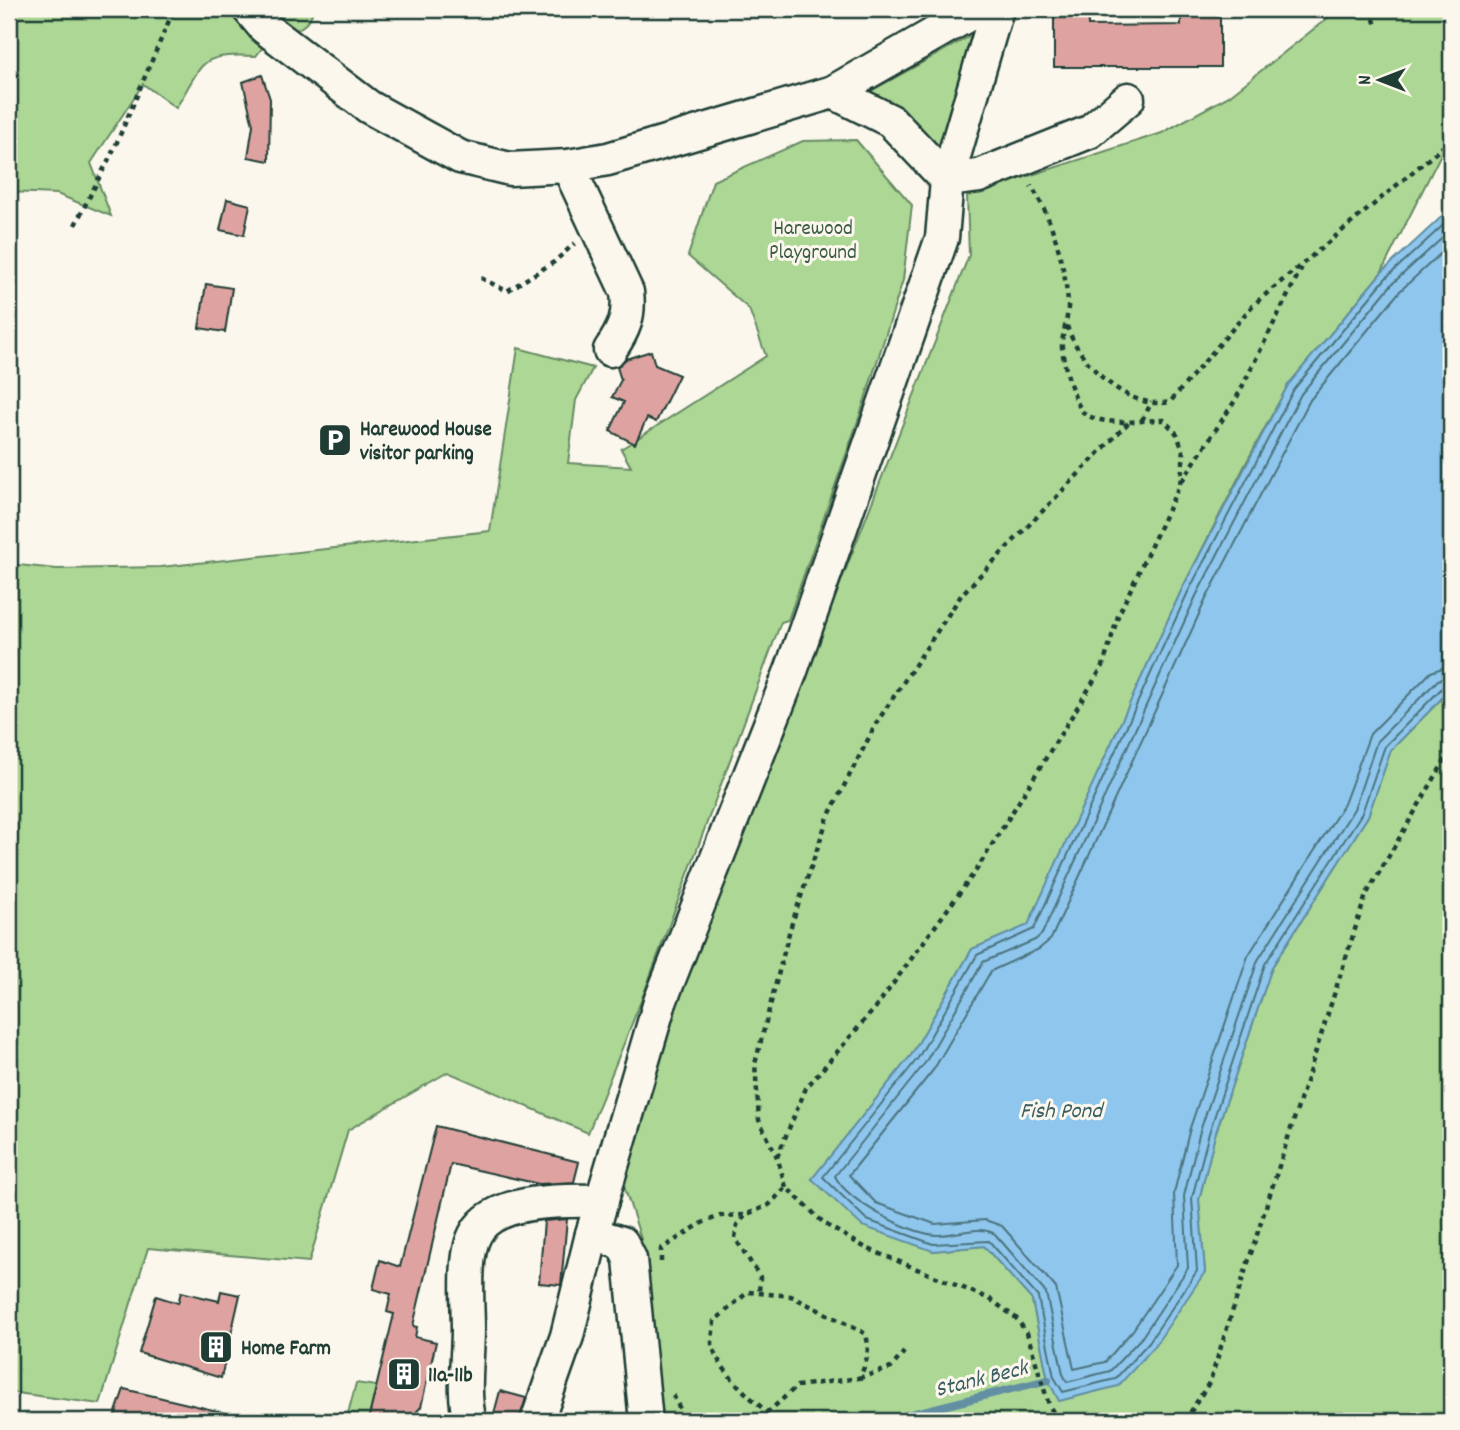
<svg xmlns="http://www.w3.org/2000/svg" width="1460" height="1430" font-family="Dekko,sans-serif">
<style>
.green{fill:#add795;stroke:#668a64;stroke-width:2}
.water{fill:#8fc6ed;stroke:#628fa3;stroke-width:2}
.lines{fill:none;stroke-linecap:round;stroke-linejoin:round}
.shore{stroke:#4c747e;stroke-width:2}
.stream{stroke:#628fa3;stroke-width:8}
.building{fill:#dea3a1;stroke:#1f3d34;stroke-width:2}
.minor-casing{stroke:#1f3d34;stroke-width:37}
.path{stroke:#1f3d34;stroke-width:4.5;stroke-dasharray:5 5;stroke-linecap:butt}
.minor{stroke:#fbf7ec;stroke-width:32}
.labels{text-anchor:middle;stroke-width:6;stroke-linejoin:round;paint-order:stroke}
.park-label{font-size:21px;fill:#3b5c47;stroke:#fbf7ec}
.poi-label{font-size:21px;font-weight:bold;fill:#1f3d34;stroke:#fbf7ec;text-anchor:start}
.water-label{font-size:23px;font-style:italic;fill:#3b5f62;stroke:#fbf7ec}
</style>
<rect width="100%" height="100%" fill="#fbf7ec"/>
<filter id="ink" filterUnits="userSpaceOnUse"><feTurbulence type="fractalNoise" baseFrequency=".0143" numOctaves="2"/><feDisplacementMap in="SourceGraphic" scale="14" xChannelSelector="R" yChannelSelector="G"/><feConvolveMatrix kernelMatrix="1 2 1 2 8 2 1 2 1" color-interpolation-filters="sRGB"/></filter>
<g filter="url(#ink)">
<g class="green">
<path d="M9 9H236L263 47 256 56C198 53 204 62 176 108L143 84 91 163 111 216 57 194 9 192Z"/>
<path d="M263 9H313C311 22 302 28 290 33Z"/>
<path d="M1339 9H1451V134L1381 273 1288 385 1245 465 1182 589 1028 926 972 949 912 1054 812 1179 933 1251 984 1246 1032 1300 1048 1380 1205 1272 1199 1200 1215 1135 1272 967 1368 816 1391 750 1451 689V1421H658L641 1239 615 1158 969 255 967 196 1162 133 1229 96Z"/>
<path d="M974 34 947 155 862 96Z"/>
<path d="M856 140 912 205 903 280 860 415 788 620 781 622 641 1001 588 1133 448 1072 348 1130 309 1262 148 1248 100 1404 9 1392V564L57 569 161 567 490 531 518 348 593 368 576 400 568 463 631 467 621 449 766 356 749 309 688 256 713 181 803 141Z"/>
<path d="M356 1383 376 1386 368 1421H346Z"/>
</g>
<path class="water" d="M1451 208V689L1391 750 1368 816 1272 967 1215 1135 1199 1200 1205 1272 1154 1347 1118 1386 1059 1401 1048 1380 1032 1300 984 1246 933 1251 862 1226 812 1179 912 1054 972 949 1028 925 1182 589 1288 385 1381 273Z"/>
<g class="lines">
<g class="shore">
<path d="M1451 218 1386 278 1294 389 1188 592 1034 929 977 955 918 1058 823 1177 867 1220 933 1244 989 1241 1038 1297 1054 1377 1063 1392 1115 1379 1149 1342 1197 1271 1192 1198 1209 1133 1265 964 1362 813 1385 746 1444 686 1451 684"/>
<path d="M1451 230 1392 284 1301 394 1196 596 1042 934 1035 940 983 962 925 1063 835 1176C847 1201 908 1233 936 1235 955 1236 978 1224 995 1234L1046 1293 1063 1374 1067 1382 1110 1371 1142 1337 1188 1268 1184 1196 1200 1131 1258 960 1354 809 1377 741 1438 680 1451 675"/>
<path d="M1451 244 1400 291 1310 400 1205 601 1051 939 1039 949 991 971 934 1069 849 1175 876 1203 935 1224 985 1220 1002 1226 1056 1288 1074 1369 1105 1362 1133 1330 1177 1265 1174 1193 1190 1128 1248 956 1344 804 1370 734 1431 672 1451 665"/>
</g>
<path class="stream" d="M883 1421 1048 1380"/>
</g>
<g class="building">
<path d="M1054 9H1088V26L1181 25V9H1220V67H1054Z"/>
<path d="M262 75 270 99 269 161 248 157 253 125 243 82Z"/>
<path d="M227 199 250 205 244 235 220 230Z"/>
<path d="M206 284 232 288 225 332 199 328Z"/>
<path d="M651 351 655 365 679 375 656 422 647 418 635 444 610 431 624 402 612 397 621 380 617 367 626 359Z"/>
<path d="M436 1126 579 1162 574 1182 539 1184 451 1164 413 1326 417 1327 415 1337 436 1342 421 1407 408 1421H368L394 1314 387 1312 391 1294 373 1289 380 1260 400 1267Z"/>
<path d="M567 1219 561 1285 539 1283 544 1221Z"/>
<path d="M221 1291 240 1295 221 1378 139 1353 156 1296 178 1303 181 1292 219 1301Z"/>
<path d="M124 1389 226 1413 225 1421H113Z"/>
<path d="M500 1391 526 1398 519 1421H492Z"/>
</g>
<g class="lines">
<g class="minor-casing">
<g id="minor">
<path d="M249 9 264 27 369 107 460 157 510 169 568 166 608 159 833 92 891 121 947 180 942 238 791 671 660 1002 592 1234 567 1336 537 1421"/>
<path d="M997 9 947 180 979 176 1089 132 1128 99"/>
<path d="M833 92 978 9"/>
<path d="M568 166 627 292C630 316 624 330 610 350"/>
<path d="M592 1234 622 1243 630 1259 646 1421"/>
<path d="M470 1421C462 1394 468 1358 468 1329 468 1304 463 1254 476 1233 495 1198 568 1200 602 1201"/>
</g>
</g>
<g class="path">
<path d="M1371 9 1376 26"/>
<path d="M75 225 114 149 174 9"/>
<path d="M481 278 507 291 554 262 575 243"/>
<path d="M1067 326C1079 363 1127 411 1170 402L1253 305 1451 140"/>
<path d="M1142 420 1152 402"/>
<path d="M1182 481 1236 399 1304 263"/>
<path d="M777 1157 806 1088 876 1007 977 869 1103 666 1118 616 1180 484 1184 454 1177 434 1164 420C1139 420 1107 427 1085 414 1075 407 1061 357 1062 344 1063 330 1069 316 1068 302 1064 262 1053 219 1031 186"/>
<path d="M745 1216 737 1225 735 1238 760 1277 759 1293"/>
<path d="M661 1262V1249L702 1223 720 1216 745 1215 769 1205 786 1187"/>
<path d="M859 1378 891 1368 904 1352"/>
<path d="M673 1395 686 1421"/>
<path d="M767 1413 797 1386 859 1378C867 1363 870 1351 866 1334L791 1296 748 1292 714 1321C714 1327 712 1336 712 1343 716 1369 755 1403 775 1418"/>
<path d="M1058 1421 1049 1405 1027 1333 1016 1318 990 1299 866 1248 825 1224 786 1187 777 1157 759 1120 755 1064 790 929 828 817 877 722 962 594 1130 421"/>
<path d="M1185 1421 1210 1381 1366 895 1451 750"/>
</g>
<use href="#minor" class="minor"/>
</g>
</g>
<defs>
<g id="parking-square" transform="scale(1.75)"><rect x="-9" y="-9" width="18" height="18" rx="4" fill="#1f3d34" stroke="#fbf7ec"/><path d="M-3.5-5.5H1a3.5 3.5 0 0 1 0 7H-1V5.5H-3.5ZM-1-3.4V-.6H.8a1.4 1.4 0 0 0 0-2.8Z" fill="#fff"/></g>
<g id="building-square" transform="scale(1.75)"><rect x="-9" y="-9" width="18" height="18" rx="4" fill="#1f3d34" stroke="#fbf7ec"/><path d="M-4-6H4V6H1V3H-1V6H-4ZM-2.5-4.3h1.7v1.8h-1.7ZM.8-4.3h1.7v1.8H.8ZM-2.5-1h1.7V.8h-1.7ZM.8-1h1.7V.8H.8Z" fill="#fff"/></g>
</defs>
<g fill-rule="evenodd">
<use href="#parking-square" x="335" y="440"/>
<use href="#building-square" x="216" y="1347"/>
<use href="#building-square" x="404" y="1374"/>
</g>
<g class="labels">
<g class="park-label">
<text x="813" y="234">Harewood<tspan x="813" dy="24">Playground</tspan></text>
</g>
<g class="poi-label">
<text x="360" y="435">Harewood House<tspan x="360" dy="24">visitor parking</tspan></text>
<text x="241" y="1354">Home Farm</text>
<text x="428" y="1381">11a-11b</text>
</g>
<g class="water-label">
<text x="1061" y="1117">Fish Pond</text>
<text transform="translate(981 1377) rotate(-14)" y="8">Stank Beck</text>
</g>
</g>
<rect width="1460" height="1430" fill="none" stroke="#fbf7ec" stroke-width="35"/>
<rect x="18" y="18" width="1425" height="1395" fill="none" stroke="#1f3d34" stroke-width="2.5" filter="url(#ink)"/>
<g transform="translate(1380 80) rotate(270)" stroke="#fbf7ec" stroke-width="5" paint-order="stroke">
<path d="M0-5L12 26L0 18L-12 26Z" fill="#1f3d34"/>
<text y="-10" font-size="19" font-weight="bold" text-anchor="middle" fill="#1f3d34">N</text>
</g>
</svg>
